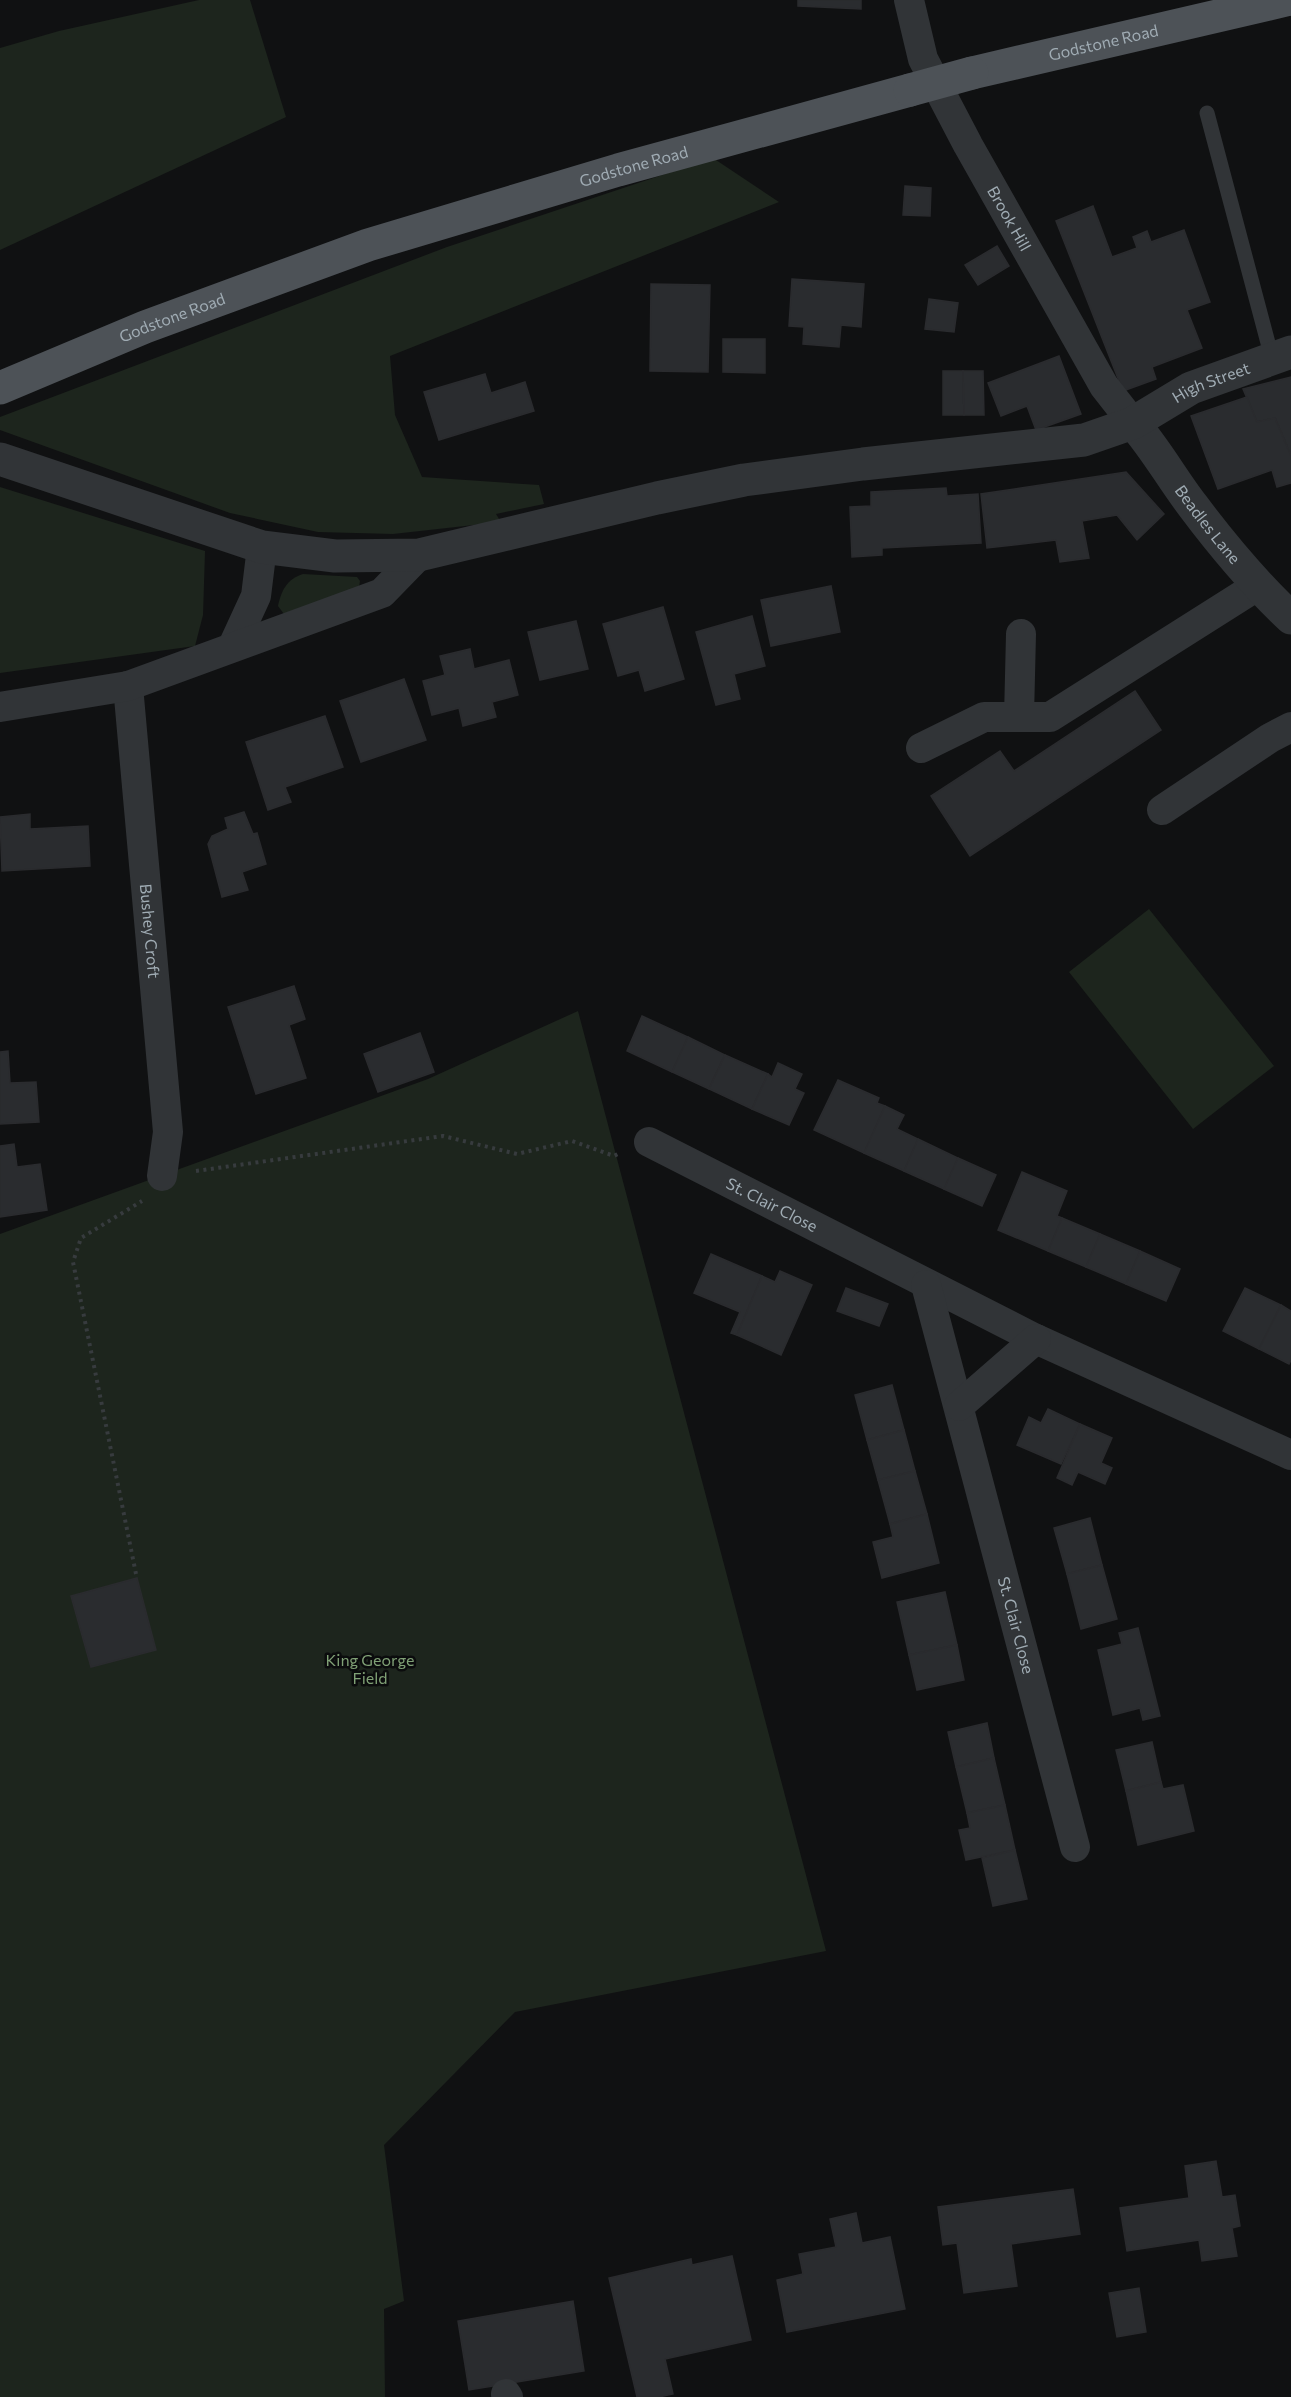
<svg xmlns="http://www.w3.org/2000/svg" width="1291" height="2397" font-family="Commissioner,sans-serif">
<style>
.green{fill:#1d251d}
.building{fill:#2a2c2f;stroke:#2a2b2e;stroke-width:1.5}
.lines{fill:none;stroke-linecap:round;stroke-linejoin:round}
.path{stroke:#373b3e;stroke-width:4;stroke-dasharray:3 4.5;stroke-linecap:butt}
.service{stroke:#313437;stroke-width:15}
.minor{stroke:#313437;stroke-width:30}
.tertiary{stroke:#313437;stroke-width:33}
.primary{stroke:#4d5257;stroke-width:33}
.primary-bridge{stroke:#4d5257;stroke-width:33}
.labels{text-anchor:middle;stroke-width:5;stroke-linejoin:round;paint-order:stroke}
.street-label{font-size:16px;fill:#a0acb4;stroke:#0b0c0d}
.park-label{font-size:16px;fill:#80a176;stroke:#0b0c0d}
</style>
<rect width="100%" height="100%" fill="#101112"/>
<g class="green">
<path d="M199 0H250L286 117 0 250V48L59 31Z"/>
<path d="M713 158 779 202 390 356 395 415 422 477 539 485 544 504 496 514 501 522 393 534 318 532 230 513 0 430V417L447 247Z"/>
<path d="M0 487 205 551 203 615 195 646 0 673Z"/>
<path d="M303 574 357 577 360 581 359 587 284 614 278 606C281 591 287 579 303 574Z"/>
<path d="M1149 909 1274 1066 1193 1129 1069 972Z"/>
<path d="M578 1011 826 1951 515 2012 384 2145 404 2301 384 2309 385 2397H0V1234L428 1079Z"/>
</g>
<g class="building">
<path d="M798 0H861V9L798 6Z"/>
<path d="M905 186 931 188 930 216 903 215Z"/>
<path d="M1093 206 1112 257 1137 248 1133 237 1147 231 1151 242 1184 230 1210 302 1187 310 1202 348 1152 367 1156 379 1123 391 1056 221Z"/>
<path d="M997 246 1009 266 978 285 965 265Z"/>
<path d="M792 279 864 284 861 327 841 325 839 347 803 344 804 327 789 326Z"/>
<path d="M651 284 710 285 708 372 650 371Z"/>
<path d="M929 299 958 303 954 332 925 329Z"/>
<path d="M723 339H765V373L723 372Z"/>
<path d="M1059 356 1081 414 1036 430 1027 406 1001 416 988 383Z"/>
<path d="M943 371H963L964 415H943Z"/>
<path d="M963 371H983L984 415H964Z"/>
<path d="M485 374 491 393 525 382 534 411 439 440 424 392Z"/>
<path d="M1291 377V456L1275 418 1257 422 1243 389Z"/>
<path d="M1247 397 1257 422 1275 418 1291 456V483L1277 487 1272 470 1218 489 1191 416Z"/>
<path d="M1126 472 1164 514 1137 540 1117 515 1082 521 1089 558 1060 562 1056 540 987 548 981 494Z"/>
<path d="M946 488 947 496 978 494 981 543 882 548V555L852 557 850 507 871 506V492Z"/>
<path d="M831 586 840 632 771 646 761 600Z"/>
<path d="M663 607 684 679 645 691 639 670 618 676 603 624Z"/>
<path d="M752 616 765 666 734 674 740 699 716 705 696 632Z"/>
<path d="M576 621 588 669 540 680 528 632Z"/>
<path d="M470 649 474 669 509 660 518 695 492 702 496 717 463 726 459 708 432 715 423 681 445 675 440 656Z"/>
<path d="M404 679 426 740 361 762 340 701Z"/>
<path d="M1135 691 1161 730 970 856 931 796 1000 751 1014 771Z"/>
<path d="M325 716 343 767 285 787 291 802 268 810 246 742Z"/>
<path d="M244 812 253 834 257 833 266 864 242 872 248 890 222 897 208 844 212 836 228 829 225 818Z"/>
<path d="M30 814V829L88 826 90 866 2 871 0 817Z"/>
<path d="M294 986 305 1019 289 1025 306 1078 256 1094 228 1007Z"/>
<path d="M642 1016 688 1037 672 1072 627 1051Z"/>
<path d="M420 1033 434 1072 378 1092 364 1054Z"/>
<path d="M688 1037 725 1055 709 1089 672 1072Z"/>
<path d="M8 1051 10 1083 36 1082 39 1122 0 1124V1052Z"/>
<path d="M725 1055 768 1074 752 1109 709 1089Z"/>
<path d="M778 1063 802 1074 795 1089 804 1093 789 1125 752 1109 768 1074 772 1077Z"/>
<path d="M838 1080 879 1098 877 1103 885 1106 864 1153 814 1130Z"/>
<path d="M885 1106 904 1115 897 1129 918 1139 904 1171 864 1153Z"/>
<path d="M918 1139 958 1158 944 1189 904 1171Z"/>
<path d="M14 1144 17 1167 40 1164 47 1210 0 1217V1146Z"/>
<path d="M958 1158 996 1175 982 1206 944 1189Z"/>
<path d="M1022 1172 1067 1191 1057 1216 1062 1218 1048 1251 998 1230Z"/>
<path d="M1062 1218 1100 1234 1086 1267 1048 1251Z"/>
<path d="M1100 1234 1140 1251 1126 1284 1086 1267Z"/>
<path d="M1140 1251 1180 1269 1166 1301 1126 1284Z"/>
<path d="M711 1254 762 1276 737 1335 731 1333 740 1312 694 1293Z"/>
<path d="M780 1271 812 1285 781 1355 737 1335 762 1276 775 1282Z"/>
<path d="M846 1288 888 1304 879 1326 837 1311Z"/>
<path d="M1245 1288 1281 1305 1259 1349 1223 1331Z"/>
<path d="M1281 1305 1291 1311V1360L1289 1364 1259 1349Z"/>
<path d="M892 1385 904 1430 867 1440 855 1395Z"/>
<path d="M1048 1409 1080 1424 1061 1464 1017 1445 1029 1417 1041 1423Z"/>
<path d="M1080 1424 1112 1438 1101 1463 1112 1468 1105 1484 1078 1472 1072 1485 1057 1478Z"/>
<path d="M904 1430 915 1471 878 1480 867 1440Z"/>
<path d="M915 1471 927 1514 890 1524 878 1480Z"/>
<path d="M927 1514 939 1563 882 1578 873 1542 893 1537 890 1524Z"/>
<path d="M1090 1518 1102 1565 1067 1574 1054 1528Z"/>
<path d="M1102 1565 1117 1619 1081 1629 1067 1574Z"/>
<path d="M137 1578 156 1650 91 1667 71 1596Z"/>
<path d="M945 1592 957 1645 909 1655 897 1602Z"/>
<path d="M1138 1628 1160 1716 1143 1720 1140 1708 1113 1715 1098 1650 1122 1644 1119 1633Z"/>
<path d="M957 1645 964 1680 917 1690 909 1655Z"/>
<path d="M987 1723 994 1758 956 1767 948 1732Z"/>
<path d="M1152 1742 1161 1782 1126 1791 1116 1750Z"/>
<path d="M994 1758 1005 1805 967 1813 956 1767Z"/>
<path d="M1161 1782 1163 1789 1183 1785 1194 1831 1138 1845 1126 1791Z"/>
<path d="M1005 1805 1015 1850 966 1860 959 1830 970 1828 967 1813Z"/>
<path d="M1015 1850 1027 1899 993 1906 982 1858Z"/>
<path d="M1216 2161 1222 2197 1235 2195 1240 2226 1232 2228 1237 2256 1202 2261 1199 2240 1127 2251 1120 2208 1189 2198 1185 2166Z"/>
<path d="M1073 2189 1080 2234 1011 2244 1017 2286 964 2293 957 2243 943 2245 938 2207Z"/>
<path d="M856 2213 862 2243 890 2237 905 2309 787 2332 777 2280 803 2274 799 2254 836 2247 830 2219Z"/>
<path d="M732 2256 751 2340 665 2359 673 2394 659 2397H637L609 2278 691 2259 692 2265Z"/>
<path d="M1139 2288 1146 2332 1117 2337 1109 2293Z"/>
<path d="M573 2301 584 2371 469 2390 458 2321Z"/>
</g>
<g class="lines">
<g class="path">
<path d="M196 1171 443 1136 517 1154 572 1141 614 1156 618 1154"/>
<path d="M136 1574 73 1262 81 1238 142 1201"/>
</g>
<path class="service" d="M1207 113 1272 358"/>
<g class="minor">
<path id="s1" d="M909 0 923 59 968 145 1104 386 1133 423"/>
<path d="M233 646 256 596 262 547"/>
<path id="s2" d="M128 686 168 1132 162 1176"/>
<path d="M0 707 128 686 382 593 419 555"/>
<path d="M1019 717 1021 634"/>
<path d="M921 748 984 717H1050L1257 586"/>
<path d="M1162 810 1270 738 1291 727"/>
<path id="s3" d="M649 1142 1036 1339 1291 1455"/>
<path id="s4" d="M926 1285 1075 1847"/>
<path d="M959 1406 1036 1339"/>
<path d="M506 2394 508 2397"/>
</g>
<g class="tertiary">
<path id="s5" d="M1133 423C1156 449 1172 479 1193 506 1223 546 1255 584 1291 618"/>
<path id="s6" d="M0 459 262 547 335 556 419 555 657 498 744 480 863 464 1084 440 1133 423 1191 388 1291 352"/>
</g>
<g class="primary">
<path id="s7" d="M972 73 1286 0"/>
<path id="s8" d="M0 388 145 327 368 245 618 170 910 90"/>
</g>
<path class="primary-bridge" d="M910 90 972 73"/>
</g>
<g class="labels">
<g class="street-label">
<text dy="6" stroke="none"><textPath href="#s7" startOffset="135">Godstone Road</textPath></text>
<text dy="6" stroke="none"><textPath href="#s8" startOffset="672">Godstone Road</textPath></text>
<text dy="6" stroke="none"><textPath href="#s1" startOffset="242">Brook Hill</textPath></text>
<text dy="6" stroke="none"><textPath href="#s8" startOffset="186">Godstone Road</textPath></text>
<text dy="6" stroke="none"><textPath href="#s6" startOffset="1250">High Street</textPath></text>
<text dy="6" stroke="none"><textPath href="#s5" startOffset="126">Beadles Lane</textPath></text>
<text dy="6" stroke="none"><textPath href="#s2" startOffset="246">Bushey Croft</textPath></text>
<text dy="6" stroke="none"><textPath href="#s3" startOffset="138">St. Clair Close</textPath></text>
<text dy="6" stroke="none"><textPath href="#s4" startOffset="352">St. Clair Close</textPath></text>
</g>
<g class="park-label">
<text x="370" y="1666">King George<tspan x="370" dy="18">Field</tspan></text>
</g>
</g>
</svg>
